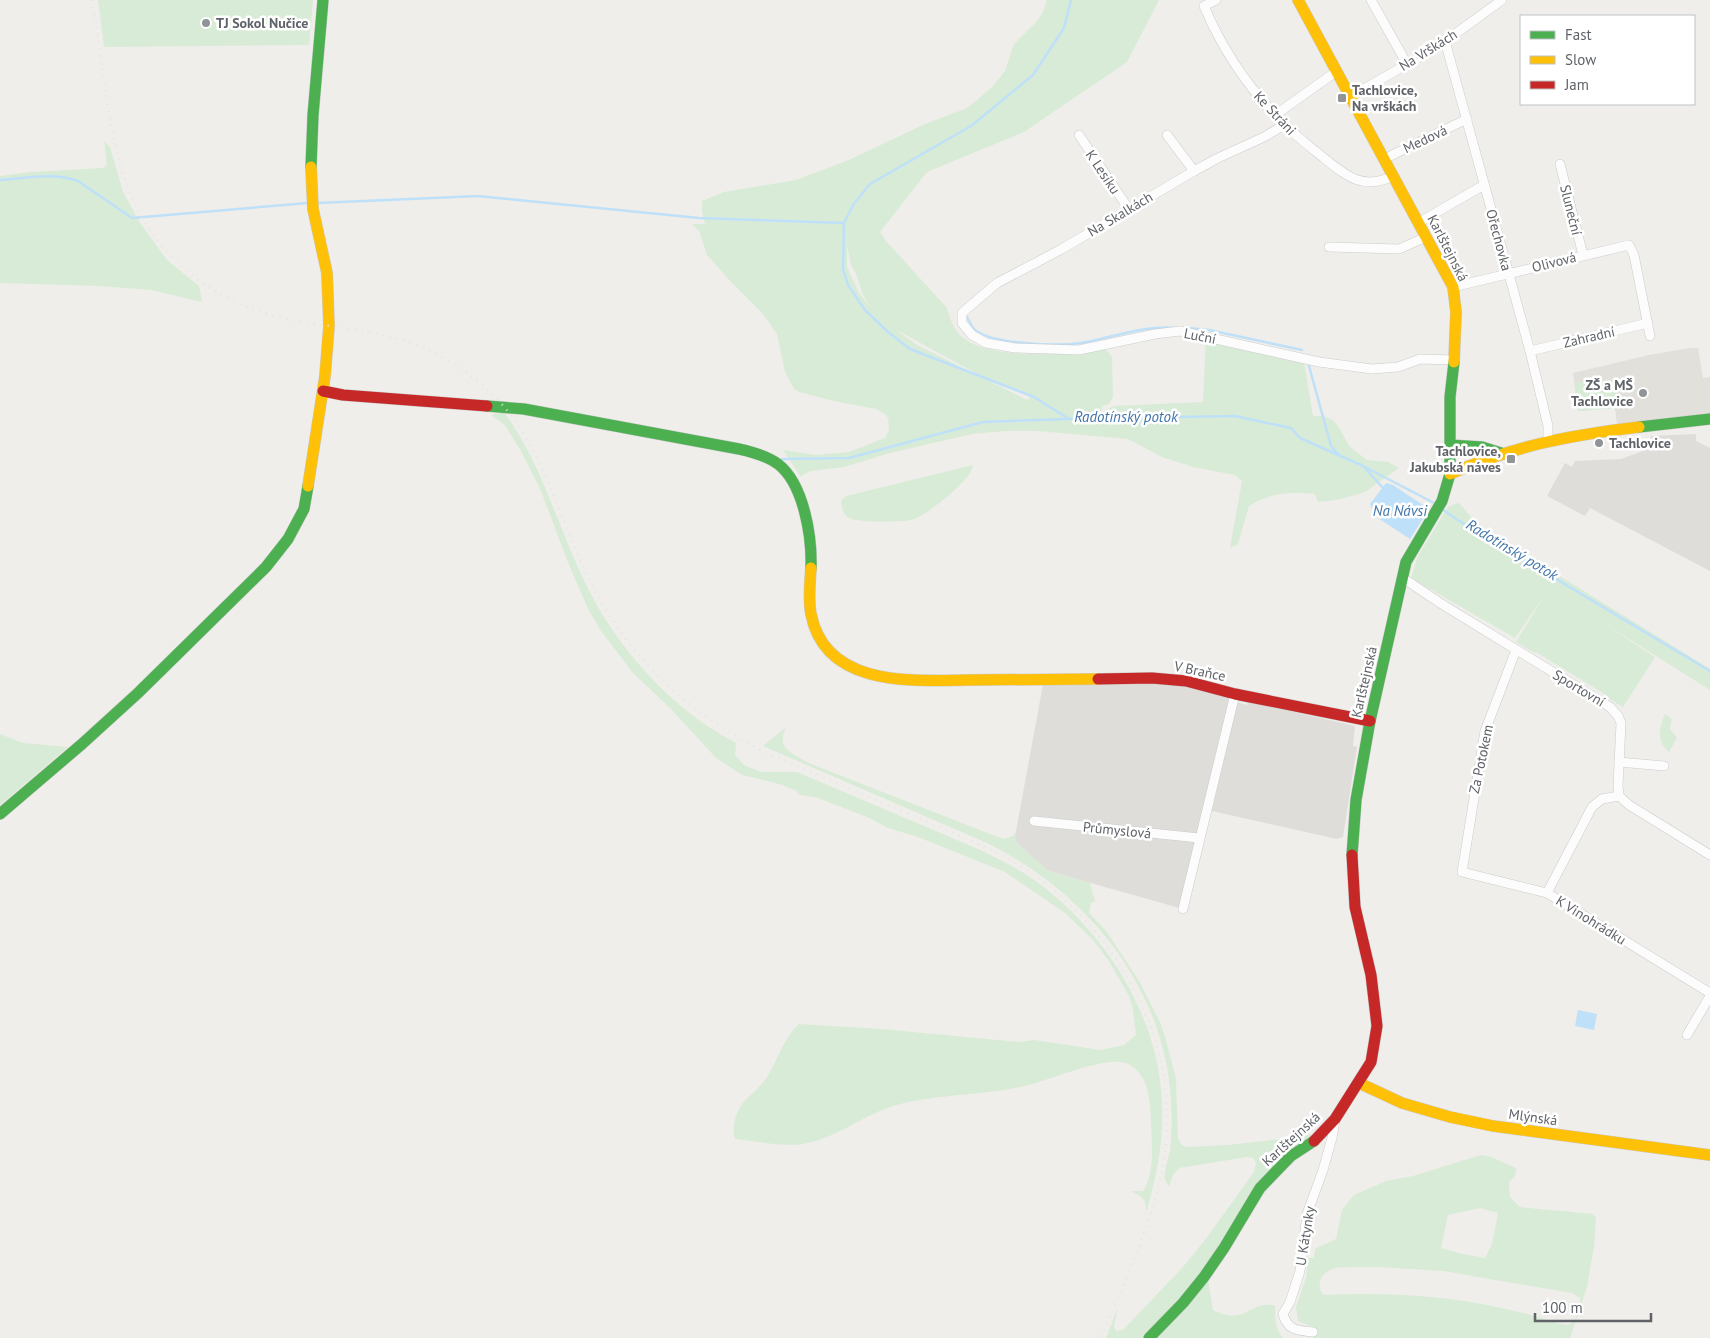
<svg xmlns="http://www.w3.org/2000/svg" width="1710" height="1338" font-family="'PT Sans',sans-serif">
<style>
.industrial{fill:#dfddda}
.education{fill:#e2e0da}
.green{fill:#d8ebd6;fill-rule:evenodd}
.water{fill:#bfe0f9}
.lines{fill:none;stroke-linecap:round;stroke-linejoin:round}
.stream{stroke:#bfe0f9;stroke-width:2.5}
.street-casing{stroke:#cbcccc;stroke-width:10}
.fast-casing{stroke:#cacacb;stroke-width:12}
.slow-casing{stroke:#cacacb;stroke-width:12}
.jam-casing{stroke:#cacacb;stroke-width:12}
.street{stroke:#fdfcfc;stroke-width:9}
.fast{stroke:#4caf50;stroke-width:11}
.slow{stroke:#ffc107;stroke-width:11}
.jam{stroke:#c62828;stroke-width:11}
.rail{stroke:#e4e4e4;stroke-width:2.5;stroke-dasharray:1 6;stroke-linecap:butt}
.poi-dot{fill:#919496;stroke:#fff;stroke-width:2}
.labels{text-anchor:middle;stroke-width:5;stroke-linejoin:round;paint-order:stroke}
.poi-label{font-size:14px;font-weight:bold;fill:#5f6368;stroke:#fff;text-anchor:start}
.street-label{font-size:14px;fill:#5f6368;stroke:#fff}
.water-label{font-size:15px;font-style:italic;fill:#4174aa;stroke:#fff}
</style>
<rect width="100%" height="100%" fill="#efeeea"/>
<g class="industrial">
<path d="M1696 434V441L1710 448V571L1590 508 1585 516 1547 496 1565 463 1572 467 1575 461 1621 459 1648 449 1651 436Z"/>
<path d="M1152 678 1235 694 1183 909 1048 871 1016 842V831L1044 679Z"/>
<path d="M1248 701 1355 726 1353 746 1357 747 1343 837 1337 839 1212 811 1237 702 1247 705Z"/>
</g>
<path class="education" d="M1690 348H1698L1703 378 1710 377V414L1617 424 1615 408 1578 411 1573 373 1649 355Z"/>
<g class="green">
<path d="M98 0H313L309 45 104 47Z"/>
<path d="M1047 0H1159L1127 62 1024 132 927 172 880 232 886 241 947 308C949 316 953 327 958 333 985 363 1069 354 1104 347L1112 357 1113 397 1109 404 1102 406 1101 413 1114 406 1203 402 1206 338 1304 362 1313 416H1323L1333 420 1338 426 1350 447 1367 460 1388 462 1399 468 1365 492 1337 500 1318 502 1315 494C1288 492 1273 492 1249 506L1238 544 1230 548 1242 481 1235 475 1193 467 1162 457 1128 439 1038 431H1005L972 434 890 453 844 467 811 471 802 475 801 477 783 450 816 455 849 452 885 438 889 430 888 418 885 414 876 409 834 401 799 392 794 389 785 372 777 334 763 314 732 283 707 255 699 231 692 224H705L702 211V201L724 192 796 180 851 159 925 124 965 109 976 101 993 86 1005 71 1014 44 1038 20 1043 12ZM847 245 851 265 856 274 863 295 870 307 859 293 847 267ZM895 329 977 374 1024 394 1032 395 1027 400 917 345Z"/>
<path d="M104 141 110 147 123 192 140 223 167 260 199 286 202 302 151 290 99 286 0 283V176L31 172 103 168 107 165Z"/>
<path d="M1615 380 1617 408 1578 411 1575 383Z"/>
<path d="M504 412C540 461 556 521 582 576 613 644 669 708 736 743L735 755 744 765 761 772H797L983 851C998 859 1013 866 1027 875 1101 925 1159 1013 1162 1103 1164 1143 1156 1181 1144 1219 1149 1202 1145 1198 1131 1191H1143C1156 1171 1151 1143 1151 1120 1150 1100 1149 1074 1128 1064 1110 1055 1057 1077 1036 1083 989 1097 937 1092 890 1107 861 1117 834 1139 803 1144 781 1147 757 1141 735 1139 732 1129 734 1119 739 1109 745 1098 757 1091 765 1080 777 1063 783 1038 799 1024L882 1029 1019 1042 1034 1040 1101 1050 1124 1045 1136 1035 1133 1009 1129 996 1109 961 1093 940 1065 913 1005 872 918 837 888 828 867 817 815 797 800 795 795 790 779 784 742 775 716 758 671 709 633 673 601 631 588 609 567 560 541 491 522 453 505 425 491 415Z"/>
<path d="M973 465C973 479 925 517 911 520 902 522 856 523 849 518 843 514 842 508 841 501L846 496Z"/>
<path d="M1459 503 1471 517 1495 536 1710 669V690L1596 618 1655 657 1623 707 1606 697V695L1536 652 1535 653 1516 642 1545 595 1515 638 1411 578 1418 556 1443 515 1449 506Z"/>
<path d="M1665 714 1672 719 1670 729 1677 738 1669 752C1656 741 1659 729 1665 714Z"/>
<path d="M786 727C775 750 794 754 811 764L1003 839 1013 836 1016 831V842L1048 871 1090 883 1095 901 1091 903 1089 913 1107 932 1139 981 1160 1022 1165 1037 1176 1079 1178 1138 1181 1144 1186 1147 1228 1145 1281 1139 1306 1134 1313 1135 1220 1246 1179 1300 1142 1338H1106L1118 1307 1114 1326 1116 1331 1123 1330 1183 1267 1205 1240 1254 1172 1256 1163 1253 1158 1247 1157 1179 1168 1173 1175 1169 1187C1168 1184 1166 1182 1165 1180 1163 1172 1169 1158 1170 1150 1172 1134 1172 1116 1171 1100 1164 986 1087 893 987 843L763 746Z"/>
<path d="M0 734 23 743 68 747 0 805Z"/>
<path d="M1481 1155 1491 1157 1516 1168 1515 1176 1509 1182 1510 1197 1520 1207 1593 1214 1596 1218 1594 1246 1587 1287 1570 1338H1313V1327L1298 1321 1296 1307 1306 1278 1308 1258H1314L1315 1249 1336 1239 1342 1210 1354 1195 1386 1181 1413 1176ZM1480 1208 1498 1213 1492 1244 1485 1258 1458 1253 1441 1248 1448 1215ZM1377 1267 1443 1271 1572 1293 1580 1298C1581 1305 1577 1319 1572 1323 1569 1326 1564 1324 1560 1324 1484 1298 1402 1291 1323 1295 1316 1285 1320 1274 1332 1269 1340 1266 1367 1268 1377 1267Z"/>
<path d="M1208 1280 1213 1310C1248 1327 1249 1299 1275 1306 1275 1318 1275 1329 1283 1338H1157Z"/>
</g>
<g class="water">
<path d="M1386 483 1393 485 1429 509 1410 539 1375 516 1370 504Z"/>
<path d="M1578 1010 1597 1014 1594 1030 1575 1026Z"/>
</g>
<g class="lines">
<g class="stream">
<path d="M1071 0 1064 28 1033 75 971 126 870 184 853 205 844 223 843 269 848 285 865 310 888 332 910 349 1034 397 1069 419 1235 416 1291 428 1300 438 1363 466 1436 504"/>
<path d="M0 180C26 178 53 172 78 181L132 218 308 203"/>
<path d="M318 203 478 196 699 218 844 223"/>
<path d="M967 317C969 320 971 325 973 328 989 345 1058 346 1081 343 1112 338 1143 325 1175 328"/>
<path d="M1188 328 1209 330 1302 350"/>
<path d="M1309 366 1331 446 1338 454"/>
<path d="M782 459 849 458 983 422 1067 419"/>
<path d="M1364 467 1384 489"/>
<path d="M1442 509 1456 519 1710 671"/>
</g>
<g class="street-casing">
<g id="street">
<path d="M1216 0 1204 6C1229 65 1268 115 1319 154 1343 173 1361 192 1393 176"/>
<path d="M1371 0 1407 64"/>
<path d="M1445 41 1530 351 1548 426V440"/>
<path d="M1350 97 1437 47 1502 0"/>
<path d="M1275 115 1337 71"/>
<path d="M1284 125 1264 137 1218 158 1194 171 1060 250 997 283 962 313V323L972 335 986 343 1015 348 1079 350 1155 334 1180 331 1319 362 1372 369 1398 367 1420 359 1454 360"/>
<path d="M1079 135 1128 208"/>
<path d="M1167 135 1194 171"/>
<path d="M1384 159 1467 119"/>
<path d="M1560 164 1583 255"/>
<path d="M1418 223 1484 185"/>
<path d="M1329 247 1399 249 1426 237"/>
<path d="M1453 287 1629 245 1634 255 1650 336"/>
<path d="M1530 351 1648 323"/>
<path d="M1403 578 1440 603 1610 707 1618 716 1621 723 1618 786 1619 796 1629 805 1710 855"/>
<path d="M1516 650 1485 731 1462 872 1547 893 1710 993"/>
<path d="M1619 762 1664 766"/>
<path d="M1034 821 1199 838"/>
<path d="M1547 893 1592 807 1602 799 1619 796"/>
<path d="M1183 909 1235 694"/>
<path d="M1687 1035 1710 996"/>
<path d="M1313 1332C1297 1330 1288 1331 1283 1314L1290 1302 1300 1271 1307 1214 1323 1170 1332 1138 1335 1120"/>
</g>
</g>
<g class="fast-casing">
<g id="fast">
<path d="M311 167 313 115 323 0"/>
<path d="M487 406 524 409 739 449C753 452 767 456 778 464 804 484 812 537 811 568"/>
<path d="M1639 427 1710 419"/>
<path d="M1450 445 1482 447 1501 453"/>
<path d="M0 814 82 744 138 693 266 567 288 539 304 509 308 486"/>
<path d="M1352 855 1356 800 1370 721 1406 562 1442 501 1450 474V397L1454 362"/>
<path d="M1149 1338 1183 1303 1204 1277 1224 1248 1260 1188 1291 1156 1314 1141"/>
</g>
</g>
<g class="slow-casing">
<g id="slow">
<path d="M1298 0 1453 287 1456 312 1454 362"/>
<path d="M1450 474C1513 446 1571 435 1639 427"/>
<path d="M308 486 325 376 329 326 327 273 313 209 311 167"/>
<path d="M811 568C810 583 808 599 811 614 825 687 911 681 968 680 1011 680 1054 679 1098 679"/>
<path d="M1359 1083 1402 1103 1450 1117 1493 1126 1710 1155"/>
</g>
</g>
<g class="jam-casing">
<g id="jam">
<path d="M323 391 343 395 487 406"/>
<path d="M1098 679 1152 678 1186 681 1235 694 1370 721"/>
<path d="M1314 1141 1335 1119 1371 1062 1377 1026 1371 975 1355 907 1352 855"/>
</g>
</g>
<use href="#street" class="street"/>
<use href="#fast" class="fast"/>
<use href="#slow" class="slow"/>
<use href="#jam" class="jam"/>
<path class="rail" d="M92 0C97 29 101 58 105 87 113 142 122 194 157 240 187 279 231 306 279 317 315 326 351 327 387 336 420 344 453 360 479 382 540 432 554 507 587 575 624 653 685 711 761 750L985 847C1001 855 1017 863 1032 873 1122 938 1182 1047 1164 1160 1154 1222 1124 1280 1101 1338"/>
</g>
<g class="poi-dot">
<circle cx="206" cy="23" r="5"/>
<rect x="1337" y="93" width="10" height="10" rx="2.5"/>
<circle cx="1643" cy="393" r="5"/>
<circle cx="1599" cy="443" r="5"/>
<rect x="1506" y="454" width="10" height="10" rx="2.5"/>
</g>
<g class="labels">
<g class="poi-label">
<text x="216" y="28">TJ Sokol Nučice</text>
<text x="1352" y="95">Tachlovice,<tspan x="1352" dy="16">Na vrškách</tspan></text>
<text x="1633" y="390" text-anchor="end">ZŠ a MŠ<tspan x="1633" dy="16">Tachlovice</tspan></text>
<text x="1609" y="448">Tachlovice</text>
<text x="1501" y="456" text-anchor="end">Tachlovice,<tspan x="1501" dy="16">Jakubská náves</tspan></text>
</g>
<g class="street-label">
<text transform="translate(1428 50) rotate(-32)" y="5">Na Vrškách</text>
<text transform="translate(1275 113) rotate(47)" y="5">Ke Stráni</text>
<text transform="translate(1425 139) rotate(-25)" y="5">Medová</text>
<text transform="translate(1103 172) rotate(56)" y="5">K Lesíku</text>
<text transform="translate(1571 210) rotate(76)" y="5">Sluneční</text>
<text transform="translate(1120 214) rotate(-31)" y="5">Na Skalkách</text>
<text transform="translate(1499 240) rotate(75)" y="5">Ořechovka</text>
<text transform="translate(1448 248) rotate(63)" y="5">Karlštejnská</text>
<text transform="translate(1554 262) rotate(-14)" y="5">Olivová</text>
<text transform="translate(1200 336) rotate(11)" y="5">Luční</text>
<text transform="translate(1589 337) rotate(-13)" y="5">Zahradní</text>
<text transform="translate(1200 671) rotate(12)" y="5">V Braňce</text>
<text transform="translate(1364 682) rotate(-77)" y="5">Karlštejnská</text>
<text transform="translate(1579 688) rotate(31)" y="5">Sportovní</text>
<text transform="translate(1481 759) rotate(-78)" y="5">Za Potokem</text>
<text transform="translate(1117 830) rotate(6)" y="5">Průmyslová</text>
<text transform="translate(1591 920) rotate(32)" y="5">K Vinohrádku</text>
<text transform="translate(1533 1117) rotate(8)" y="5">Mlýnská</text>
<text transform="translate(1291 1139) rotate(-42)" y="5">Karlštejnská</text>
<text transform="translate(1305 1236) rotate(-81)" y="5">U Kátynky</text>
</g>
<g class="water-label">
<text x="1126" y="422">Radotínský potok</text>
<text x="1400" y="516">Na Návsi</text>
<text transform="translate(1512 550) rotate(31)" y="5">Radotínský potok</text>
</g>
</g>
<rect x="1520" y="15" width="175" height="90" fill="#ffffff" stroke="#bfc1c3"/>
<rect x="1530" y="31" width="25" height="8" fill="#4caf50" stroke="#bfc1c3"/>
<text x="1565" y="40" font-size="15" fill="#5f6368">Fast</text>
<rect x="1530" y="56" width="25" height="8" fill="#ffc107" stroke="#bfc1c3"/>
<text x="1565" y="65" font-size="15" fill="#5f6368">Slow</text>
<rect x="1530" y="81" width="25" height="8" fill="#c62828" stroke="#bfc1c3"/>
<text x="1565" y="90" font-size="15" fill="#5f6368">Jam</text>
<path d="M1535 1313v8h116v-8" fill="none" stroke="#5f6368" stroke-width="2.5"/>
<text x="1542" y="1313" font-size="15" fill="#5f6368" stroke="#ffffff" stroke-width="4" paint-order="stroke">100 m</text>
</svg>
